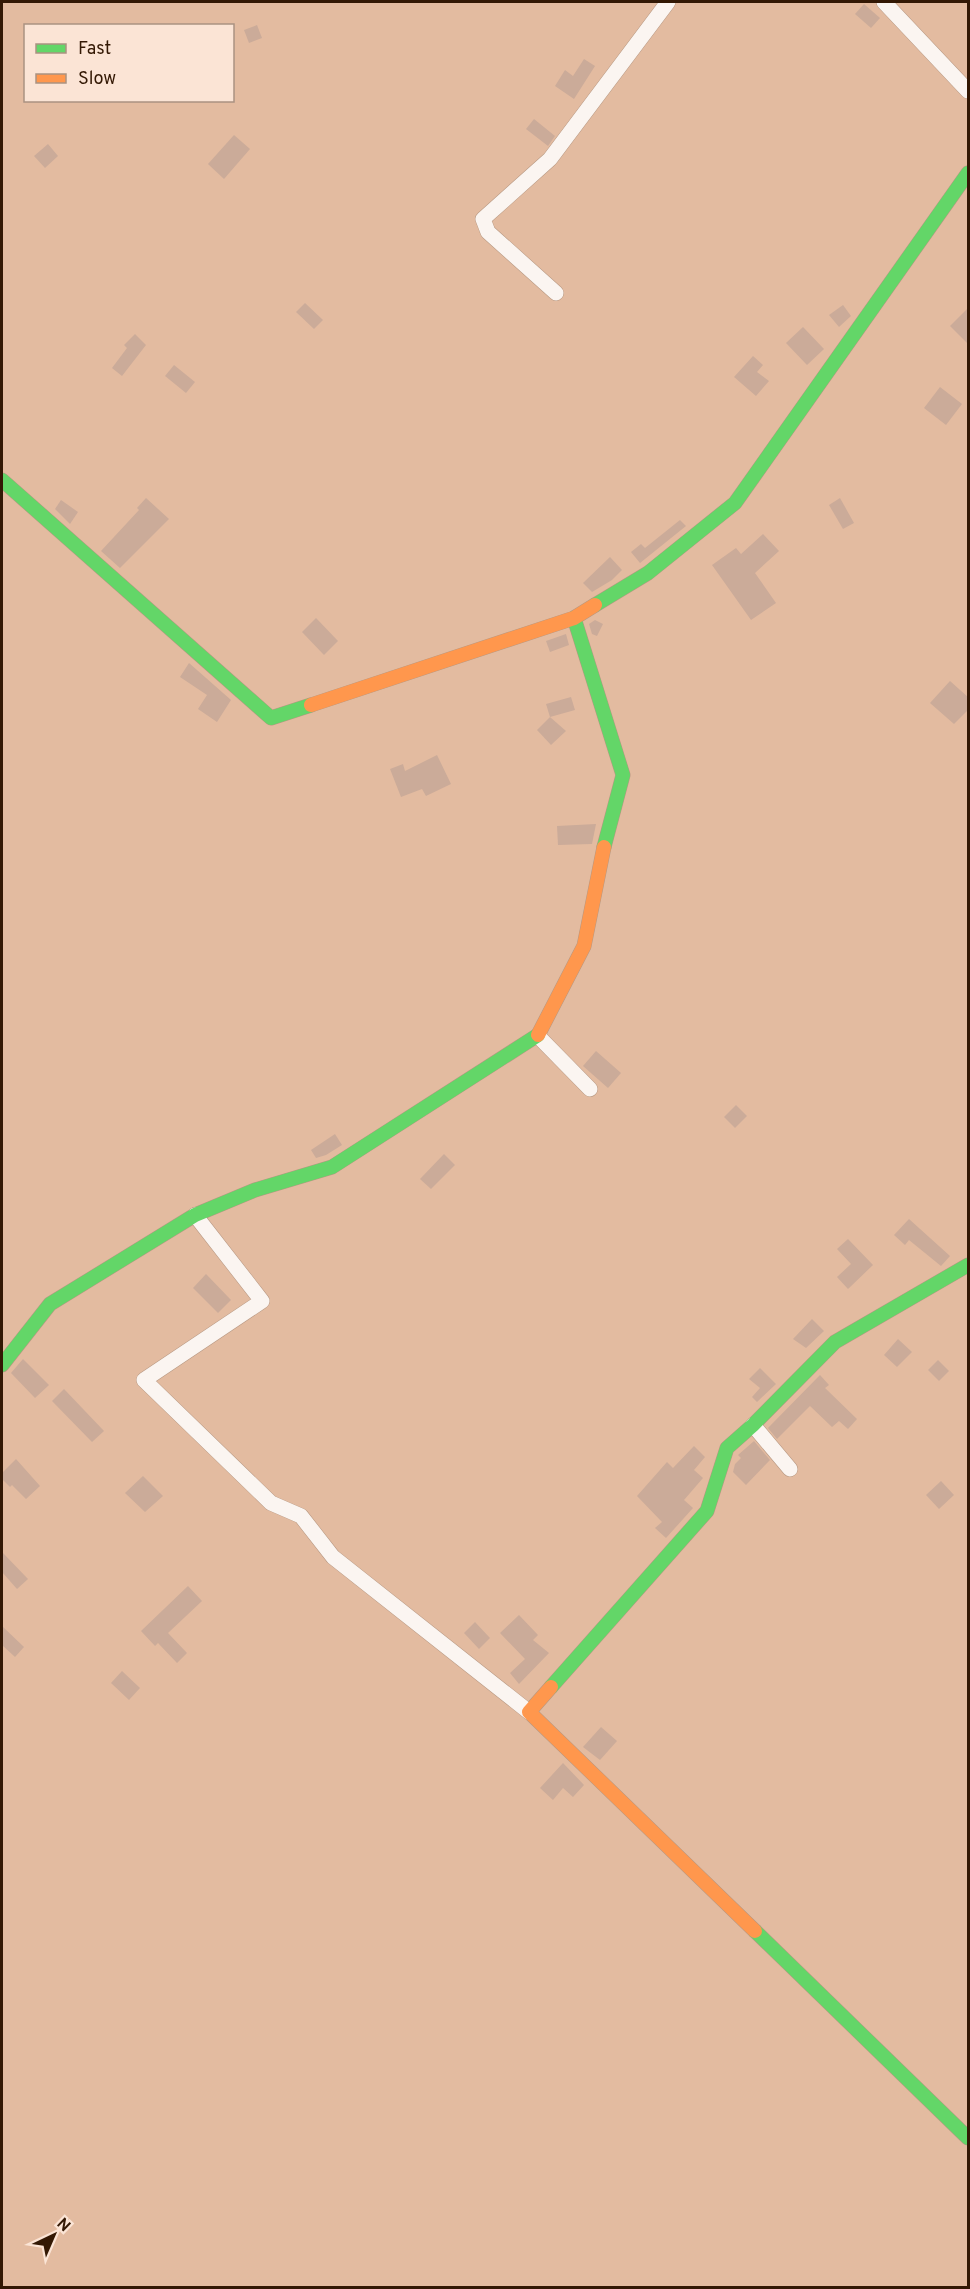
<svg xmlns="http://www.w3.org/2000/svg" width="970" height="2289" font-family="Overpass,sans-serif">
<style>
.building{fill:#cbab99}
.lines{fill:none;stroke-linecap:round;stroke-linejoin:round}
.street-casing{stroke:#b79882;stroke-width:16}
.fast-casing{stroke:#b79882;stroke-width:15}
.slow-casing{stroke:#b79882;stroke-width:15}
.street{stroke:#fbf5f1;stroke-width:15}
.fast{stroke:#63d668;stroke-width:14}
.slow{stroke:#ff974d;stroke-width:14}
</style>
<rect width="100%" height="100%" fill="#e3bba0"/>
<g class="building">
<path d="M864 4 880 18 871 28 855 14Z"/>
<path d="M257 25 262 38 249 43 244 30Z"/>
<path d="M584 59 595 66 574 99 555 86 565 70 573 76Z"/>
<path d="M534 119 555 136 548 146 526 129Z"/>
<path d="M234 135 250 149 224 179 208 164Z"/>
<path d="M48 144 58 156 45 168 34 156Z"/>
<path d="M305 303 323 320 314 329 296 312Z"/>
<path d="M843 305 851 316 839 327 829 315Z"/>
<path d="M969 307V345L950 326Z"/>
<path d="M803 327 824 349 807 365 786 343Z"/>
<path d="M135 334 146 345 122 376 112 368 127 348 124 345Z"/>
<path d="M753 356 763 365 757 372 769 381 756 396 734 377Z"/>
<path d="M174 365 195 382 186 393 165 376Z"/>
<path d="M940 387 962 404 946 425 924 408Z"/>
<path d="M146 498 169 519 120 568 101 551 139 510 137 508Z"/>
<path d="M840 498 854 523 843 529 829 505Z"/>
<path d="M61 500 78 512 70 524 55 509Z"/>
<path d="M680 520 686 526 640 563 631 552 641 544 645 548Z"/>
<path d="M763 534 779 551 755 573 776 603 751 620 712 565 736 548 741 554Z"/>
<path d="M610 557 622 570 612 580 592 592 583 583Z"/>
<path d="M316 618 338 641 324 655 302 632Z"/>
<path d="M595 620 603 624 597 636 592 634 589 624Z"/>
<path d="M566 634 569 645 550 652 546 641Z"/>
<path d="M189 663 231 700 217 722 198 709 207 695 180 677Z"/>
<path d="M950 681 969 698V709L954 724 930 703Z"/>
<path d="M571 697 575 710 550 717 546 704Z"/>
<path d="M550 717 566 731 551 745 537 730Z"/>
<path d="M437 755 451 784 426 796 422 789 401 797 390 769 403 764 405 771Z"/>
<path d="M596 824 592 844 558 845 557 826Z"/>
<path d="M596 1051 621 1073 608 1088 583 1066Z"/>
<path d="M736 1105 747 1116 735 1128 724 1117Z"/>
<path d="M335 1134 342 1145 326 1155 316 1158 311 1150Z"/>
<path d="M444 1154 455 1165 431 1189 420 1179Z"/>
<path d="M909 1219 950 1256 941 1266 909 1240 905 1245 894 1235Z"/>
<path d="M848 1239 873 1265 848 1289 837 1277 851 1264 837 1249Z"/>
<path d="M206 1274 231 1300 218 1313 193 1288Z"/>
<path d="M812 1319 824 1331 806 1348 793 1339Z"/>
<path d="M898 1339 912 1352 897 1367 884 1355Z"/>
<path d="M23 1359 49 1385 35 1398 11 1373Z"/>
<path d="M938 1360 949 1371 939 1381 928 1370Z"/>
<path d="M760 1368 776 1384 757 1402 752 1397 760 1388 749 1379Z"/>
<path d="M820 1375 829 1385 825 1388 857 1419 848 1429 839 1421 832 1427 810 1406 777 1439 768 1428Z"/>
<path d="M64 1389 104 1431 92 1442 52 1401Z"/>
<path d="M754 1441 770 1460 746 1485 733 1472 735 1464 741 1458 738 1455Z"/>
<path d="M694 1446 705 1457 694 1470 703 1478 684 1500 693 1508 666 1538 655 1528 662 1522 637 1496 667 1462 673 1468Z"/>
<path d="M16 1459 40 1486 26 1499 12 1485 10 1487 2 1479V1473Z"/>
<path d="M143 1476 163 1496 145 1512 125 1493Z"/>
<path d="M941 1481 954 1495 939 1509 926 1495Z"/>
<path d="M2 1552 28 1579 17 1589 2 1572Z"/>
<path d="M188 1586 202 1601 168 1633 187 1653 177 1663 158 1643 155 1646 141 1631Z"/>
<path d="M519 1615 538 1635 533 1640 549 1653 519 1684 510 1673 525 1659 500 1633Z"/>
<path d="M475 1622 490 1638 479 1649 464 1633Z"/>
<path d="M2 1626 24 1647 15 1657 2 1645Z"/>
<path d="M122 1671 140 1688 129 1700 111 1683Z"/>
<path d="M601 1727 617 1741 600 1760 583 1747Z"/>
<path d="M563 1763 584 1785 573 1797 563 1788 553 1800 540 1788Z"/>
</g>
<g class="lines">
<g class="street-casing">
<g id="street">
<path d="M884 2 968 91"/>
<path d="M556 293 488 232 483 219 550 159 668 2"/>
<path d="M538 1036 590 1089"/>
<path d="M195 1215 262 1301 144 1380 271 1503 301 1516 333 1557 529 1712"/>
<path d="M753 1425 790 1469"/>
</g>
</g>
<g class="fast-casing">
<g id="fast">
<path d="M2 480 271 718 311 705"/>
<path d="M595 605 648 573 735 503 968 173"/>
<path d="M574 618 623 775 604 847"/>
<path d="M2 1365 50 1304 195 1215 255 1190 332 1167 538 1035"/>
<path d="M551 1687 707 1511 727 1448 753 1425 835 1342 968 1265"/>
<path d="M755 1931 968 2138"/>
</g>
</g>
<g class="slow-casing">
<g id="slow">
<path d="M311 705 574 618 595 605"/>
<path d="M538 1035 584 946 604 847"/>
<path d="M551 1687 529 1712 755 1931"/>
</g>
</g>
<use href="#street" class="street"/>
<use href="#fast" class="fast"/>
<use href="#slow" class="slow"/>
</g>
<rect width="970" height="2289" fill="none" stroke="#331804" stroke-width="6"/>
<rect x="24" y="24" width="210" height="78" fill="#fbe4d5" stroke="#ab9281" stroke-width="1.5"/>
<rect x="36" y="44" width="30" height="9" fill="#63d668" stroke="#ab9281" stroke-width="1.5"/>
<text x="78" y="54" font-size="18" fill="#331804">Fast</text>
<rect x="36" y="74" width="30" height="9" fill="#ff974d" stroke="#ab9281" stroke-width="1.5"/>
<text x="78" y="84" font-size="18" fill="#331804">Slow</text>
<g transform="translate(54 2235) rotate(44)" stroke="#fbe4d5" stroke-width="4.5" paint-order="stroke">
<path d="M0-4.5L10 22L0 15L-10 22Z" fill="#331804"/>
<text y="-9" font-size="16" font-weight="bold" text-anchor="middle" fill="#331804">N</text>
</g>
</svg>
